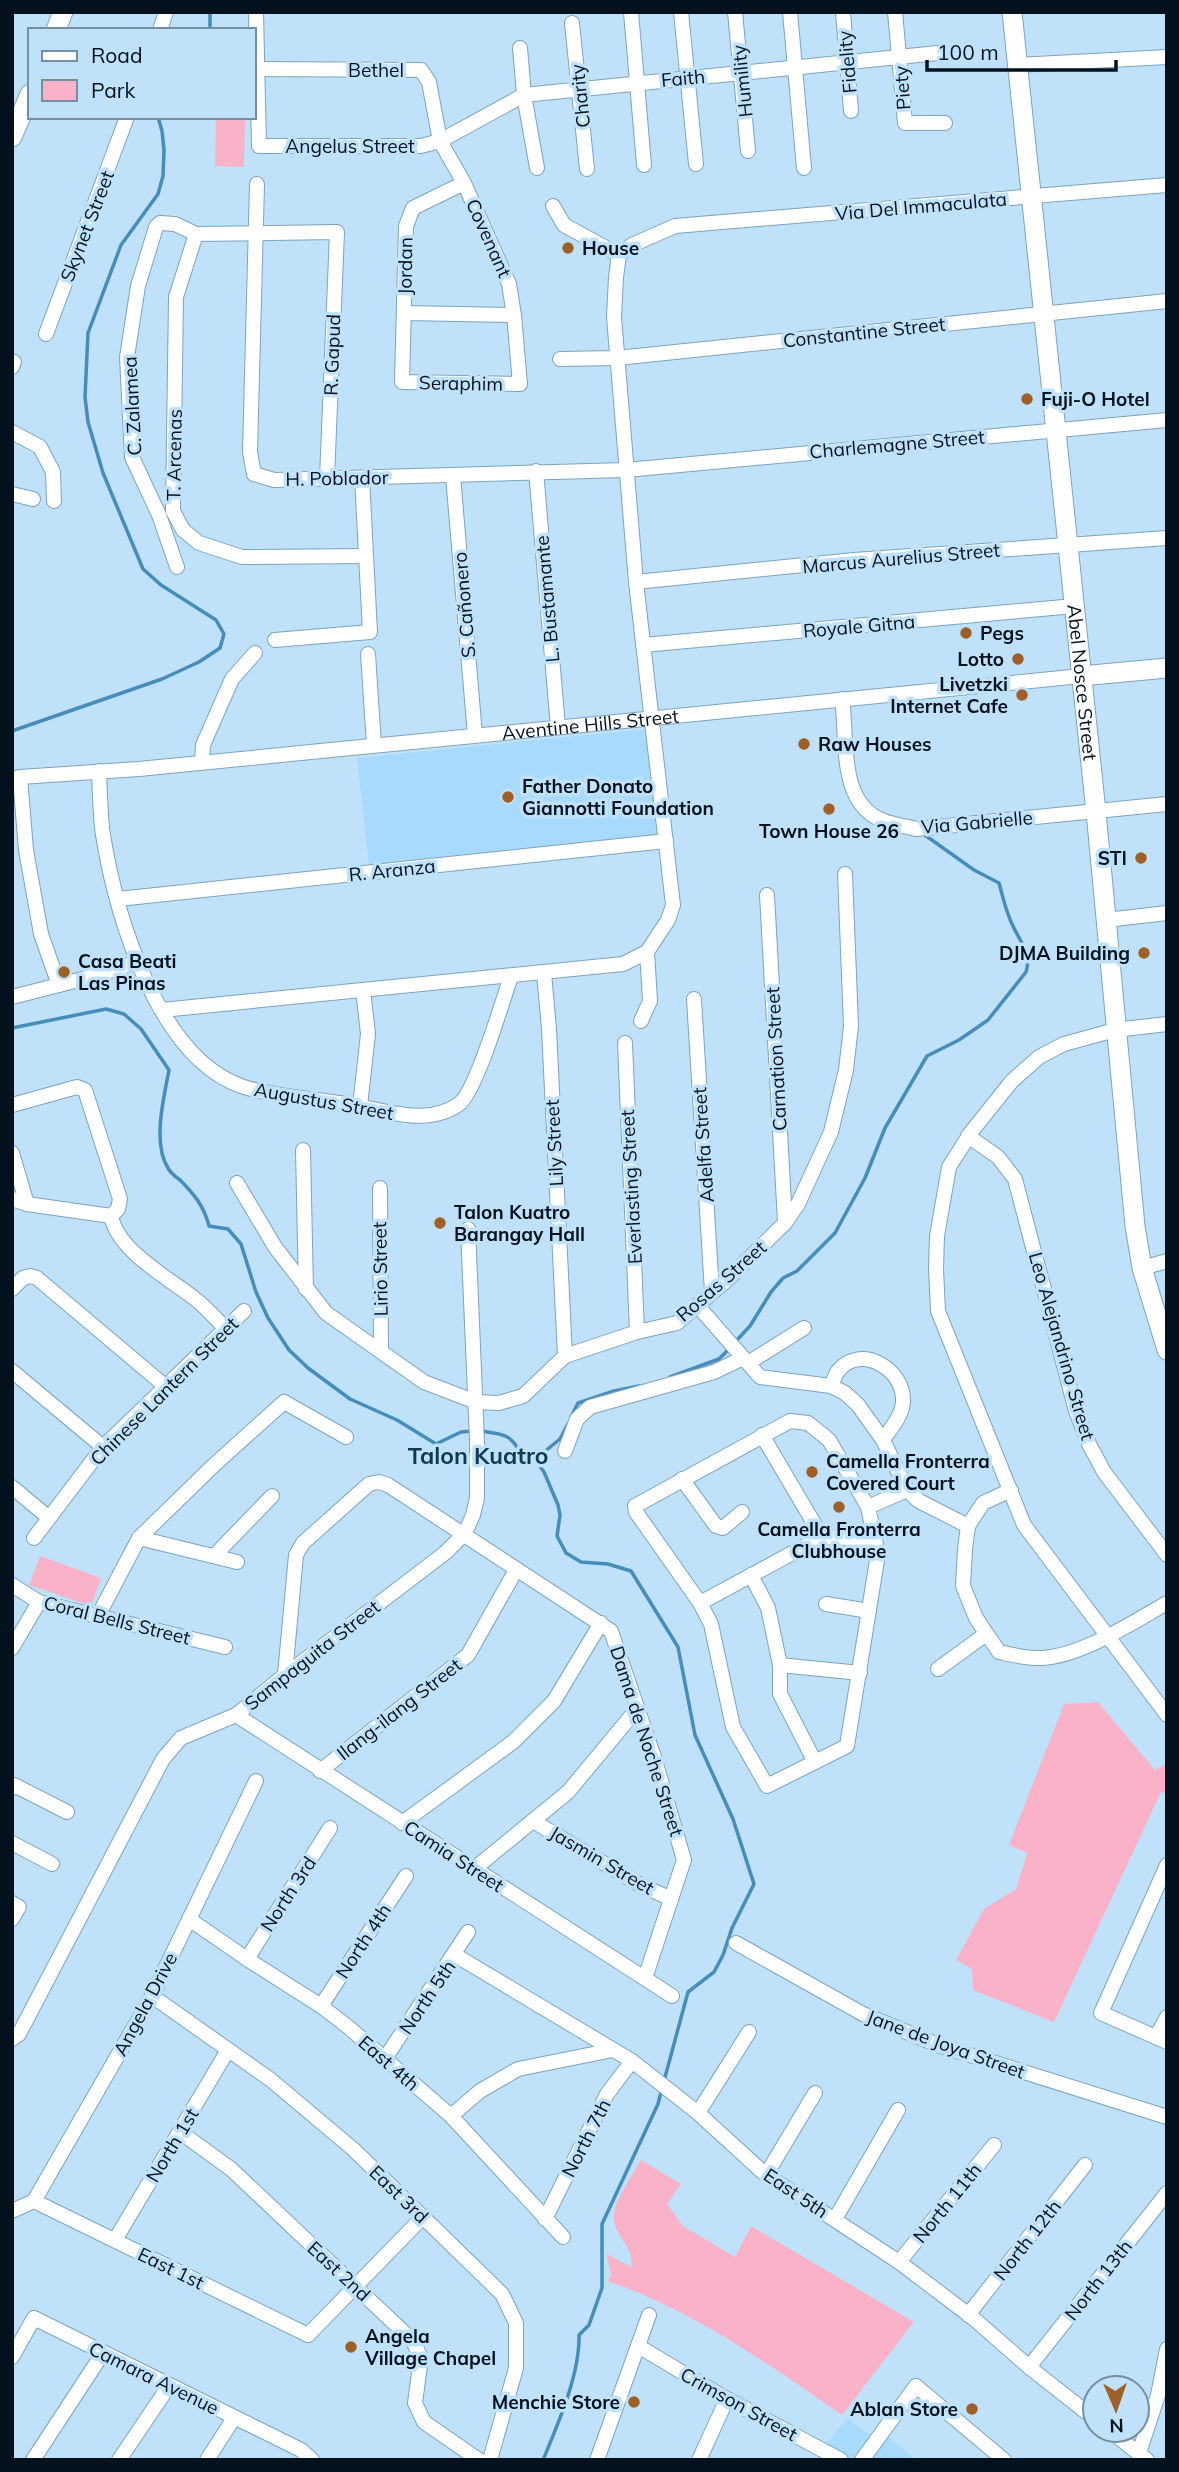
<svg xmlns="http://www.w3.org/2000/svg" width="1179" height="2472" font-family="Mulish,sans-serif">
<style>
.built{fill:#a7dafd}
.green{fill:#fab2c9}
.lines{fill:none;stroke-linecap:round;stroke-linejoin:round}
.stream{stroke:#468dbb;stroke-width:3.5}
.minor-casing{stroke:#7ba4c1;stroke-width:16}
.tertiary-casing{stroke:#7ba4c1;stroke-width:21}
.minor{stroke:#fff;stroke-width:14}
.tertiary{stroke:#fff;stroke-width:19}
.poi-dot{fill:#9f6028;stroke:#bfe2fa;stroke-width:2.5}
.labels{text-anchor:middle;stroke-width:7;stroke-linejoin:round;paint-order:stroke}
.street-label{font-size:19px;fill:#03121c;stroke:#bfe2fa}
.poi-label{font-size:19px;font-weight:bold;fill:#03121c;stroke:#bfe2fa;text-anchor:start}
.quarter-label{font-size:23px;font-weight:bold;fill:#103952;stroke:#bfe2fa}
</style>
<rect width="100%" height="100%" fill="#bfe2fa"/>
<g class="built">
<path d="M647 729 658 837 369 865 357 758Z"/>
<path d="M847 2418 869 2435 887 2436 916 2460H852L825 2446Z"/>
</g>
<g class="green">
<path d="M216 117H245L244 167 215 166Z"/>
<path d="M40 1556 101 1578 91 1606 29 1585Z"/>
<path d="M1098 1702 1155 1770 1167 1763V1793L1161 1792 1054 2022 973 1990 972 1969 956 1960 984 1909 1016 1889 1027 1853 1009 1845 1064 1704Z"/>
<path d="M641 2160 681 2184 667 2204 683 2226 735 2257 751 2226 914 2322 842 2415C768 2364 694 2311 608 2281L611 2275 607 2254 631 2267C635 2249 617 2238 614 2221 611 2204 633 2175 641 2160Z"/>
</g>
<g class="lines">
<g class="stream">
<path d="M210 30V12"/>
<path d="M12 731 162 679 199 662 220 648 224 634 216 620 161 585 143 569 103 473 88 422 85 397 88 333 121 245 158 194 163 176 164 150 162 131 158 117"/>
<path d="M12 1028 106 1009 124 1014 141 1029 169 1070C164 1097 152 1143 168 1168 170 1173 176 1177 180 1180 194 1194 204 1206 209 1226L228 1229 241 1244 256 1292 268 1318 289 1350 308 1368 350 1399 397 1420 436 1444 461 1432 473 1431"/>
<path d="M736 1341 750 1326 771 1292 783 1278 797 1271 835 1233 865 1178 885 1128 927 1056 959 1040 988 1020 1026 972C1032 953 1020 942 1013 926 1006 913 1003 897 999 883L974 870 922 833"/>
<path d="M670 1377 719 1359 731 1347"/>
<path d="M571 1417 578 1403 614 1391 639 1386"/>
<path d="M481 1431C503 1434 512 1434 521 1455L536 1461 544 1472 558 1505 560 1515 557 1536 566 1553 581 1562 608 1564 631 1571 678 1647 695 1735 733 1819 754 1884 732 1928 723 1955 714 1972 688 1992 664 2081"/>
<path d="M536 1461 538 1457 560 1439 568 1424"/>
<path d="M543 2460C558 2424 580 2374 579 2335L589 2325 602 2288V2224L658 2104 662 2088"/>
</g>
<g class="minor-casing">
<g id="minor">
<path d="M256 12 259 146H421L440 141 524 95 938 53"/>
<path d="M631 12 644 165"/>
<path d="M681 12 696 164"/>
<path d="M735 12 748 151"/>
<path d="M790 12 804 168"/>
<path d="M843 12 851 111"/>
<path d="M895 12 905 123H945"/>
<path d="M572 23 587 169"/>
<path d="M160 30 166 12"/>
<path d="M520 48 524 95 537 168"/>
<path d="M1017 65 1167 57"/>
<path d="M256 69 421 70 429 82 440 141 464 183 509 284 514 315 520 384 402 382 406 226 413 208 464 183"/>
<path d="M257 184 250 452 254 474 274 480 626 470 1167 420"/>
<path d="M553 206 564 225 619 255"/>
<path d="M196 234 176 297 173 511 183 530 199 543 242 557 366 556"/>
<path d="M404 313 514 315"/>
<path d="M46 334 127 117"/>
<path d="M560 359 617 358 1167 301"/>
<path d="M12 367 14 362"/>
<path d="M12 432 40 447 53 472 54 501"/>
<path d="M536 471 558 727"/>
<path d="M453 476 475 735"/>
<path d="M12 494 33 499"/>
<path d="M177 567 159 515 132 457 127 357 138 286 156 227 160 223 175 224 196 234 337 232 327 479"/>
<path d="M636 582 854 560 1167 538"/>
<path d="M275 640 370 632 362 478"/>
<path d="M643 645 1075 606"/>
<path d="M368 654 374 745"/>
<path d="M842 699C848 738 837 804 884 821 894 825 905 826 916 829L1167 804"/>
<path d="M202 762 203 745 232 679 255 653"/>
<path d="M99 771C100 792 100 815 103 835 116 915 157 1056 241 1086 269 1096 316 1099 346 1104 383 1109 425 1128 459 1104 476 1092 503 1000 511 976"/>
<path d="M20 777 26 850 41 934 59 985"/>
<path id="s1" d="M12 779 20 777 139 769 1081 676"/>
<path d="M767 895 785 1222"/>
<path d="M118 899 666 841"/>
<path d="M1106 920 1167 913"/>
<path d="M544 973 549 1029 565 1356"/>
<path d="M12 997 98 975 136 962"/>
<path d="M694 999 712 1292"/>
<path d="M162 1010 623 964 647 952 668 920 673 905 636 582 614 317 616 277 619 255 632 245 675 226 1167 185"/>
<path d="M641 1021 650 1001 647 952"/>
<path d="M1167 1024 1115 1030 1064 1044 1039 1057 1012 1081 972 1131 949 1167 937 1236 936 1269 938 1311 1024 1525 1167 1715"/>
<path d="M625 1043 637 1332"/>
<path d="M12 1105 77 1087 85 1090 120 1199 118 1209 111 1216"/>
<path d="M360 1106 368 1034 363 990"/>
<path d="M968 1136 998 1157 1015 1179 1076 1411 1089 1444 1104 1472 1167 1555"/>
<path d="M303 1150 306 1289"/>
<path d="M12 1153 27 1204"/>
<path d="M237 1183 275 1247 326 1313 424 1382 476 1402 499 1403 523 1396 565 1356 637 1332 677 1323 727 1280 785 1223 798 1204 831 1132 846 1070 851 1026 845 874"/>
<path d="M380 1188 381 1351"/>
<path d="M12 1199 27 1204 111 1216"/>
<path d="M111 1216C118 1251 167 1277 194 1298 206 1307 215 1318 225 1328"/>
<path d="M1142 1268 1167 1261"/>
<path d="M12 1289 23 1278 30 1276 37 1278 165 1386"/>
<path d="M697 1305 760 1377 831 1386 845 1393 858 1405 883 1440 907 1490 919 1501 968 1526"/>
<path d="M748 1363 804 1328"/>
<path d="M12 1371 103 1447"/>
<path d="M831 1386C833 1382 835 1375 838 1371 860 1343 905 1369 903 1402 902 1416 891 1428 883 1440"/>
<path d="M790 1421 808 1423 829 1440 868 1507 878 1554 847 1746 767 1786 733 1727 711 1624 700 1603 636 1512 635 1506Z"/>
<path d="M762 1435 822 1537"/>
<path d="M565 1451 577 1419 590 1407 714 1372 743 1358"/>
<path d="M682 1479 716 1526 723 1528 742 1512"/>
<path d="M12 1487 49 1518"/>
<path d="M1011 1490 983 1503 968 1526 965 1549 963 1586 976 1618 999 1652C1013 1655 1028 1659 1042 1658 1082 1656 1133 1622 1167 1603"/>
<path d="M868 1507 907 1490"/>
<path d="M34 1538 103 1447 244 1311"/>
<path d="M139 1538 237 1562"/>
<path d="M214 1556 272 1496"/>
<path d="M751 1575 768 1608 780 1665V1694L815 1762"/>
<path d="M12 1585 39 1602 225 1647"/>
<path d="M700 1603 822 1537 874 1539"/>
<path d="M826 1604 869 1611"/>
<path d="M98 1616 139 1538 214 1465 284 1402 346 1437"/>
<path d="M12 1648 39 1602"/>
<path d="M780 1665 860 1673"/>
<path d="M938 1669 986 1634"/>
<path d="M285 1675 296 1555 303 1543 369 1484 379 1482 388 1485 611 1631 654 1757 684 1860 645 1978"/>
<path d="M236 1715 672 1996"/>
<path d="M320 1771 468 1655 516 1570"/>
<path d="M12 1788 14 1785 67 1812"/>
<path d="M533 1821 637 1883 671 1899"/>
<path d="M402 1823 513 1742 554 1701 601 1623"/>
<path d="M12 1843 52 1864"/>
<path d="M1167 1865 1101 2013 1167 2042"/>
<path d="M474 1869 568 1792 637 1709"/>
<path d="M12 1903 19 1907 12 1919"/>
<path d="M189 1919 247 1959 321 2006 347 2026 451 2116 563 2237"/>
<path d="M736 1943 863 2014 938 2045 1167 2117"/>
<path d="M455 1955 632 2061 698 2113 766 2175 899 2262 973 2318 1029 2367 1095 2419"/>
<path d="M247 1959 330 1828"/>
<path d="M152 1996 271 2080 353 2149 502 2294 516 2323V2368L490 2460"/>
<path d="M321 2006 406 1876"/>
<path d="M1156 2037 1167 2017"/>
<path d="M12 2039 19 2034 163 1759 181 1738 236 1715 285 1675 445 1553 465 1533 473 1515 477 1498V1441L468 1229"/>
<path d="M384 2060 468 1932"/>
<path d="M698 2113 749 2032"/>
<path d="M451 2116 480 2091 518 2069 613 2050"/>
<path d="M180 2132 231 2169 413 2341 421 2358 415 2403 424 2422 479 2460"/>
<path d="M766 2175 815 2093"/>
<path d="M34 2201 308 2335 423 2217"/>
<path d="M12 2211 34 2201 152 1996 256 1781"/>
<path d="M545 2219 607 2094 632 2061"/>
<path d="M835 2219 898 2110"/>
<path d="M115 2240 228 2050"/>
<path d="M899 2262 994 2145"/>
<path d="M968 2315 1085 2165"/>
<path d="M638 2346 727 2399 841 2460"/>
<path d="M12 2357 34 2318 301 2450 312 2460"/>
<path d="M1029 2367 1167 2193"/>
<path d="M1109 2430 1147 2460"/>
<path d="M1139 2453 1158 2395 1167 2349"/>
<path d="M33 2460 103 2353"/>
<path d="M119 2460 169 2386"/>
<path d="M207 2460 234 2418"/>
<path d="M597 2460 649 2315"/>
<path d="M699 2460 727 2399"/>
<path d="M862 2460 916 2386 1004 2460"/>
</g>
</g>
<g class="tertiary-casing">
<g id="tertiary">
<path id="s2" d="M1012 12 1096 812 1135 1226 1142 1268 1167 1350"/>
<path d="M56 30 63 12"/>
<path d="M12 137 30 94"/>
<path d="M1081 676 1167 668"/>
</g>
</g>
<use href="#minor" class="minor"/>
<use href="#tertiary" class="tertiary"/>
</g>
<g class="poi-dot">
<circle cx="568" cy="248" r="7"/>
<circle cx="1027" cy="399" r="7"/>
<circle cx="966" cy="633" r="7"/>
<circle cx="1018" cy="659" r="7"/>
<circle cx="1022" cy="695" r="7"/>
<circle cx="804" cy="744" r="7"/>
<circle cx="508" cy="797" r="7"/>
<circle cx="829" cy="809" r="7"/>
<circle cx="1141" cy="858" r="7"/>
<circle cx="1144" cy="953" r="7"/>
<circle cx="64" cy="972" r="7"/>
<circle cx="440" cy="1223" r="7"/>
<circle cx="812" cy="1472" r="7"/>
<circle cx="839" cy="1507" r="7"/>
<circle cx="351" cy="2347" r="7"/>
<circle cx="634" cy="2402" r="7"/>
<circle cx="972" cy="2409" r="7"/>
</g>
<g class="labels">
<g class="street-label">
<text transform="translate(847 62) rotate(-95)" y="7">Fidelity</text>
<text x="376" y="77">Bethel</text>
<text transform="translate(683 78) rotate(-5)" y="7">Faith</text>
<text transform="translate(742 81) rotate(-96)" y="7">Humility</text>
<text transform="translate(902 88) rotate(-94)" y="7">Piety</text>
<text transform="translate(580 96) rotate(-96)" y="7">Charity</text>
<text x="350" y="153">Angelus Street</text>
<text transform="translate(921 206) rotate(-5)" y="7">Via Del Immaculata</text>
<text transform="translate(87 226) rotate(-69)" y="7">Skynet Street</text>
<text transform="translate(489 238) rotate(66)" y="7">Covenant</text>
<text transform="translate(405 266) rotate(-89)" y="7">Jordan</text>
<text transform="translate(864 332) rotate(-6)" y="7">Constantine Street</text>
<text transform="translate(332 355) rotate(-88)" y="7">R. Gapud</text>
<text transform="translate(461 383) rotate(1)" y="7">Seraphim</text>
<text transform="translate(132 406) rotate(-93)" y="7">C. Zalamea</text>
<text transform="translate(897 444) rotate(-5)" y="7">Charlemagne Street</text>
<text transform="translate(174 455) rotate(-89)" y="7">T. Arcenas</text>
<text transform="translate(337 478) rotate(-1)" y="7">H. Poblador</text>
<text transform="translate(901 558) rotate(-5)" y="7">Marcus Aurelius Street</text>
<text transform="translate(547 599) rotate(-95)" y="7">L. Bustamante</text>
<text transform="translate(464 605) rotate(-95)" y="7">S. Cañonero</text>
<text transform="translate(859 626) rotate(-5)" y="7">Royale Gitna</text>
<text dy="7" stroke="none"><textPath href="#s2" startOffset="674">Abel Nosce Street</textPath></text>
<text dy="7" stroke="none"><textPath href="#s1" startOffset="581">Aventine Hills Street</textPath></text>
<text transform="translate(977 822) rotate(-5)" y="7">Via Gabrielle</text>
<text transform="translate(392 870) rotate(-6)" y="7">R. Aranza</text>
<text transform="translate(776 1059) rotate(-93)" y="7">Carnation Street</text>
<text transform="translate(324 1101) rotate(10)" y="7">Augustus Street</text>
<text transform="translate(554 1143) rotate(-93)" y="7">Lily Street</text>
<text transform="translate(703 1145) rotate(-94)" y="7">Adelfa Street</text>
<text transform="translate(631 1187) rotate(-93)" y="7">Everlasting Street</text>
<text transform="translate(380 1269) rotate(-91)" y="7">Lirio Street</text>
<text transform="translate(721 1281) rotate(-41)" y="7">Rosas Street</text>
<text transform="translate(1062 1346) rotate(74)" y="7">Leo Alejandrino Street</text>
<text transform="translate(164 1391) rotate(-45)" y="7">Chinese Lantern Street</text>
<text transform="translate(117 1620) rotate(14)" y="7">Coral Bells Street</text>
<text transform="translate(312 1655) rotate(-38)" y="7">Sampaguita Street</text>
<text transform="translate(399 1709) rotate(-38)" y="7">Ilang-ilang Street</text>
<text transform="translate(647 1741) rotate(72)" y="7">Dama de Noche Street</text>
<text transform="translate(454 1856) rotate(33)" y="7">Camia Street</text>
<text transform="translate(602 1860) rotate(30)" y="7">Jasmin Street</text>
<text transform="translate(288 1894) rotate(-57)" y="7">North 3rd</text>
<text transform="translate(363 1941) rotate(-57)" y="7">North 4th</text>
<text transform="translate(427 1997) rotate(-56)" y="7">North 5th</text>
<text transform="translate(145 2004) rotate(-62)" y="7">Angela Drive</text>
<text transform="translate(946 2044) rotate(20)" y="7">Jane de Joya Street</text>
<text transform="translate(389 2063) rotate(41)" y="7">East 4th</text>
<text transform="translate(586 2138) rotate(-63)" y="7">North 7th</text>
<text transform="translate(172 2145) rotate(-59)" y="7">North 1st</text>
<text transform="translate(796 2193) rotate(34)" y="7">East 5th</text>
<text transform="translate(399 2194) rotate(44)" y="7">East 3rd</text>
<text transform="translate(947 2203) rotate(-51)" y="7">North 11th</text>
<text transform="translate(1027 2240) rotate(-52)" y="7">North 12th</text>
<text transform="translate(171 2268) rotate(26)" y="7">East 1st</text>
<text transform="translate(339 2271) rotate(43)" y="7">East 2nd</text>
<text transform="translate(1098 2280) rotate(-52)" y="7">North 13th</text>
<text transform="translate(154 2378) rotate(26)" y="7">Camara Avenue</text>
<text transform="translate(739 2404) rotate(29)" y="7">Crimson Street</text>
</g>
<g class="poi-label">
<text x="582" y="255">House</text>
<text x="1041" y="406">Fuji-O Hotel</text>
<text x="980" y="640">Pegs</text>
<text x="1004" y="666" text-anchor="end">Lotto</text>
<text x="1008" y="691" text-anchor="end">Livetzki<tspan x="1008" dy="22">Internet Cafe</tspan></text>
<text x="818" y="751">Raw Houses</text>
<text x="522" y="793">Father Donato<tspan x="522" dy="22">Giannotti Foundation</tspan></text>
<text x="829" y="838" text-anchor="middle">Town House 26</text>
<text x="1127" y="865" text-anchor="end">STI</text>
<text x="1130" y="960" text-anchor="end">DJMA Building</text>
<text x="78" y="968">Casa Beati<tspan x="78" dy="22">Las Pinas</tspan></text>
<text x="454" y="1219">Talon Kuatro<tspan x="454" dy="22">Barangay Hall</tspan></text>
<text x="826" y="1468">Camella Fronterra<tspan x="826" dy="22">Covered Court</tspan></text>
<text x="839" y="1536" text-anchor="middle">Camella Fronterra<tspan x="839" dy="22">Clubhouse</tspan></text>
<text x="365" y="2343">Angela<tspan x="365" dy="22">Village Chapel</tspan></text>
<text x="620" y="2409" text-anchor="end">Menchie Store</text>
<text x="958" y="2416" text-anchor="end">Ablan Store</text>
</g>
<g class="quarter-label">
<text x="478" y="1464">Talon Kuatro</text>
</g>
</g>
<rect width="1179" height="2472" fill="none" stroke="#03121c" stroke-width="28"/>
<rect x="28" y="28" width="228" height="91" fill="#bfe2fa" stroke="#748fa1" stroke-width="2"/>
<rect x="42" y="51" width="35" height="10" fill="#ffffff" stroke="#748fa1" stroke-width="2"/>
<text x="91" y="63" font-size="21" fill="#03121c">Road</text>
<rect x="42" y="80" width="35" height="21" fill="#fab2c9" stroke="#748fa1" stroke-width="2"/>
<text x="91" y="98" font-size="21" fill="#03121c">Park</text>
<g transform="translate(1116 2409) rotate(178)"><circle r="33" fill="#bfe2fa" stroke="#748fa1" stroke-width="2"/>
<path d="M0-5L12 26L0 18L-12 26Z" fill="#9f6028"/>
<text y="-10" font-size="19" font-weight="bold" text-anchor="middle" fill="#03121c">N</text>
</g>
<path d="M927 60v10h189v-10" fill="none" stroke="#03121c" stroke-width="3.5"/>
<text x="937" y="60" font-size="21" fill="#03121c" stroke="#bfe2fa" stroke-width="5" paint-order="stroke">100 m</text>
</svg>
